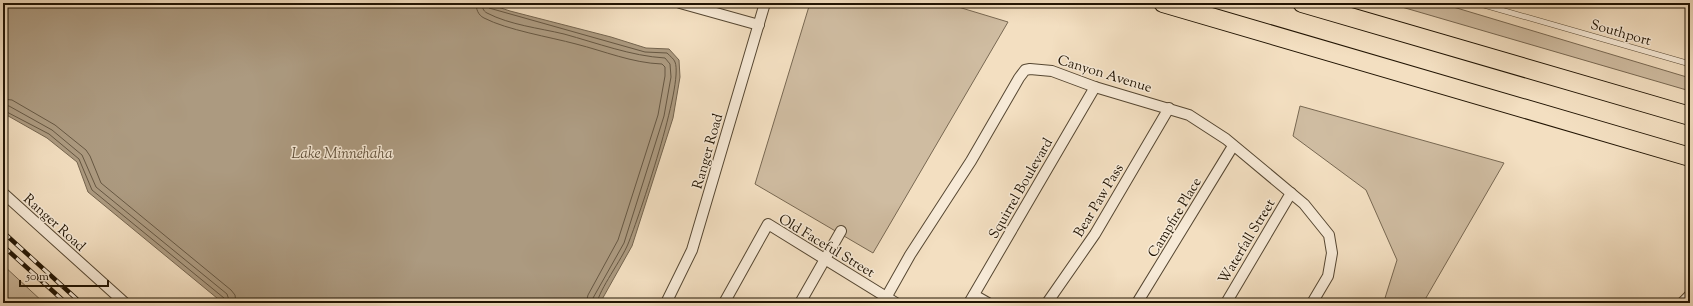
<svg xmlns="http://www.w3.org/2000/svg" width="1693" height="306" font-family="'Sorts Mill Goudy',serif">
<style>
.green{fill:#cfbca1;stroke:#786852}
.water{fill:#ac9a80;stroke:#74644e}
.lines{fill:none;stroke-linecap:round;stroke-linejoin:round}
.shore{stroke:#665742;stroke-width:1}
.service-casing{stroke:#564732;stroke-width:6}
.minor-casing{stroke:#564732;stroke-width:12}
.motorway-casing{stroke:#211403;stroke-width:20}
.service{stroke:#f7ead7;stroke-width:5}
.minor{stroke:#f7ead7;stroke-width:10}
.motorway{stroke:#f3dfc1;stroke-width:18}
.rail-casing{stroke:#211403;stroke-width:4.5}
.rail{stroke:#f7ead7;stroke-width:3;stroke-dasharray:9;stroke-linecap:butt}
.labels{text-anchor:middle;stroke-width:3;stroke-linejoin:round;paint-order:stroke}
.street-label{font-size:14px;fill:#211403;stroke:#f7ead7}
.water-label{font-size:15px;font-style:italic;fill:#60503b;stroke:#f7ead7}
</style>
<rect width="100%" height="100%" fill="#f3dfc1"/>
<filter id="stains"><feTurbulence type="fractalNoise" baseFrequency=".005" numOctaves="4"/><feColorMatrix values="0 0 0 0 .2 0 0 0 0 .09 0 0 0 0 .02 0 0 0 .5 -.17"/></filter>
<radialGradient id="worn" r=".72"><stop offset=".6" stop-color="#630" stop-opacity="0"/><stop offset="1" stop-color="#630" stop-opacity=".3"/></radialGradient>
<g class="green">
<path d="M810 3H945L1008 22 873 253 755 184Z"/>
<path d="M1388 3H1440L1690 78V91Z"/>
<path d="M1300 106 1504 163 1423 303H1380L1385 298 1397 260 1366 190 1293 136Z"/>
<path d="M3 265 44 303H3Z"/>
</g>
<path class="water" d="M3 3H486L510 11 611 37 646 48 669 49 679 60 680 77 673 118 632 246 600 303H223L88 192 77 162 47 138 3 113Z"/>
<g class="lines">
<g class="shore">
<path d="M476 3C476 9 478 15 484 18 507 30 550 37 576 44 604 51 632 63 662 64L665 67V76L658 115 618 240 588 295 586 303"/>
<path d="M482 3C482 7 483 11 487 13 510 25 539 28 564 34 597 43 631 56 665 58L670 64 671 77 664 116 624 243 593 298 592 303"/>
<path d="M487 3 489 8 645 52 667 53C670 56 674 59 675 62 684 84 639 217 628 244 622 259 599 290 597 303"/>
<path d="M3 99 12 100 55 125 86 150 90 156 101 183 231 290 235 295 236 303"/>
<path d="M3 105 9 106 52 130 82 155 96 187 227 294 230 303"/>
<path d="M3 110 49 134 79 159 92 190 224 298 225 303"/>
</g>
<g class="service-casing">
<path id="service" d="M1477 3 1690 64"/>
</g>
<g class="minor-casing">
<g id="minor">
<path d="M680 3 759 25"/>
<path d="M3 193 125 303"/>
<path d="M974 295 988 303"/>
<path d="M666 303 692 250 765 3"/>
<path d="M724 303 768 224 896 303"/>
<path d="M800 303 841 231"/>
<path d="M883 303 910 255 971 161 1019 78 1025 70 1030 69 1052 71 1095 87 1189 115 1226 139 1304 204 1329 235 1332 253 1328 276 1312 303"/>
<path d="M969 303 1095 87"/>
<path d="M1047 303 1095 234 1169 108"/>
<path d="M1137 303 1233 146"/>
<path d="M1226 303 1291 193"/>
<path d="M1682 303 1690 295"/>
</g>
</g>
<g class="motorway-casing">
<g id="motorway">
<path d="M1163 3 1690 157"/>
<path d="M1302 3 1690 116"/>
</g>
</g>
<use href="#service" class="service"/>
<use href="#minor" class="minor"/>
<use href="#motorway" class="motorway"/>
<g class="rail-casing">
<g id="rail">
<path d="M3 232 81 303"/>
<path d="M3 246 66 303"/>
</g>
</g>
<use href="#rail" class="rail"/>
</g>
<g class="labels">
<g class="street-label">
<text transform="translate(1621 32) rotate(16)" y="5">Southport</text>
<text transform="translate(1105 73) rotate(17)" y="5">Canyon Avenue</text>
<text transform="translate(707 151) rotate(-74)" y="5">Ranger Road</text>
<text transform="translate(1020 188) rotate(-60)" y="5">Squirrel Boulevard</text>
<text transform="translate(1098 200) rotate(-59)" y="5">Bear Paw Pass</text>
<text transform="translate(1174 217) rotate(-59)" y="5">Campfire Place</text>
<text transform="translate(55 222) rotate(42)" y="5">Ranger Road</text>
<text transform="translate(1246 241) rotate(-59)" y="5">Waterfall Street</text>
<text transform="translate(827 245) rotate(31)" y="5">Old Faceful Street</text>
</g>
<g class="water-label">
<text x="342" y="158">Lake Minnehaha</text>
</g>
</g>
<rect width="1693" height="306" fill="none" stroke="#f3dfc1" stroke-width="16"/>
<rect x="4" y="4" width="1685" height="298" fill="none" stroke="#211403" stroke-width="2"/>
<rect x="8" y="8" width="1677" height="290" fill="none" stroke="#211403"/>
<path d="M20 280v6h88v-6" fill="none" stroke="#211403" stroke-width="2"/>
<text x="26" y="280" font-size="12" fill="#211403" stroke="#f7ead7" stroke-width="3" paint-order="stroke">50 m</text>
<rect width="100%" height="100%" filter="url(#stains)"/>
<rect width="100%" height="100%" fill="url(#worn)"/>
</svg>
